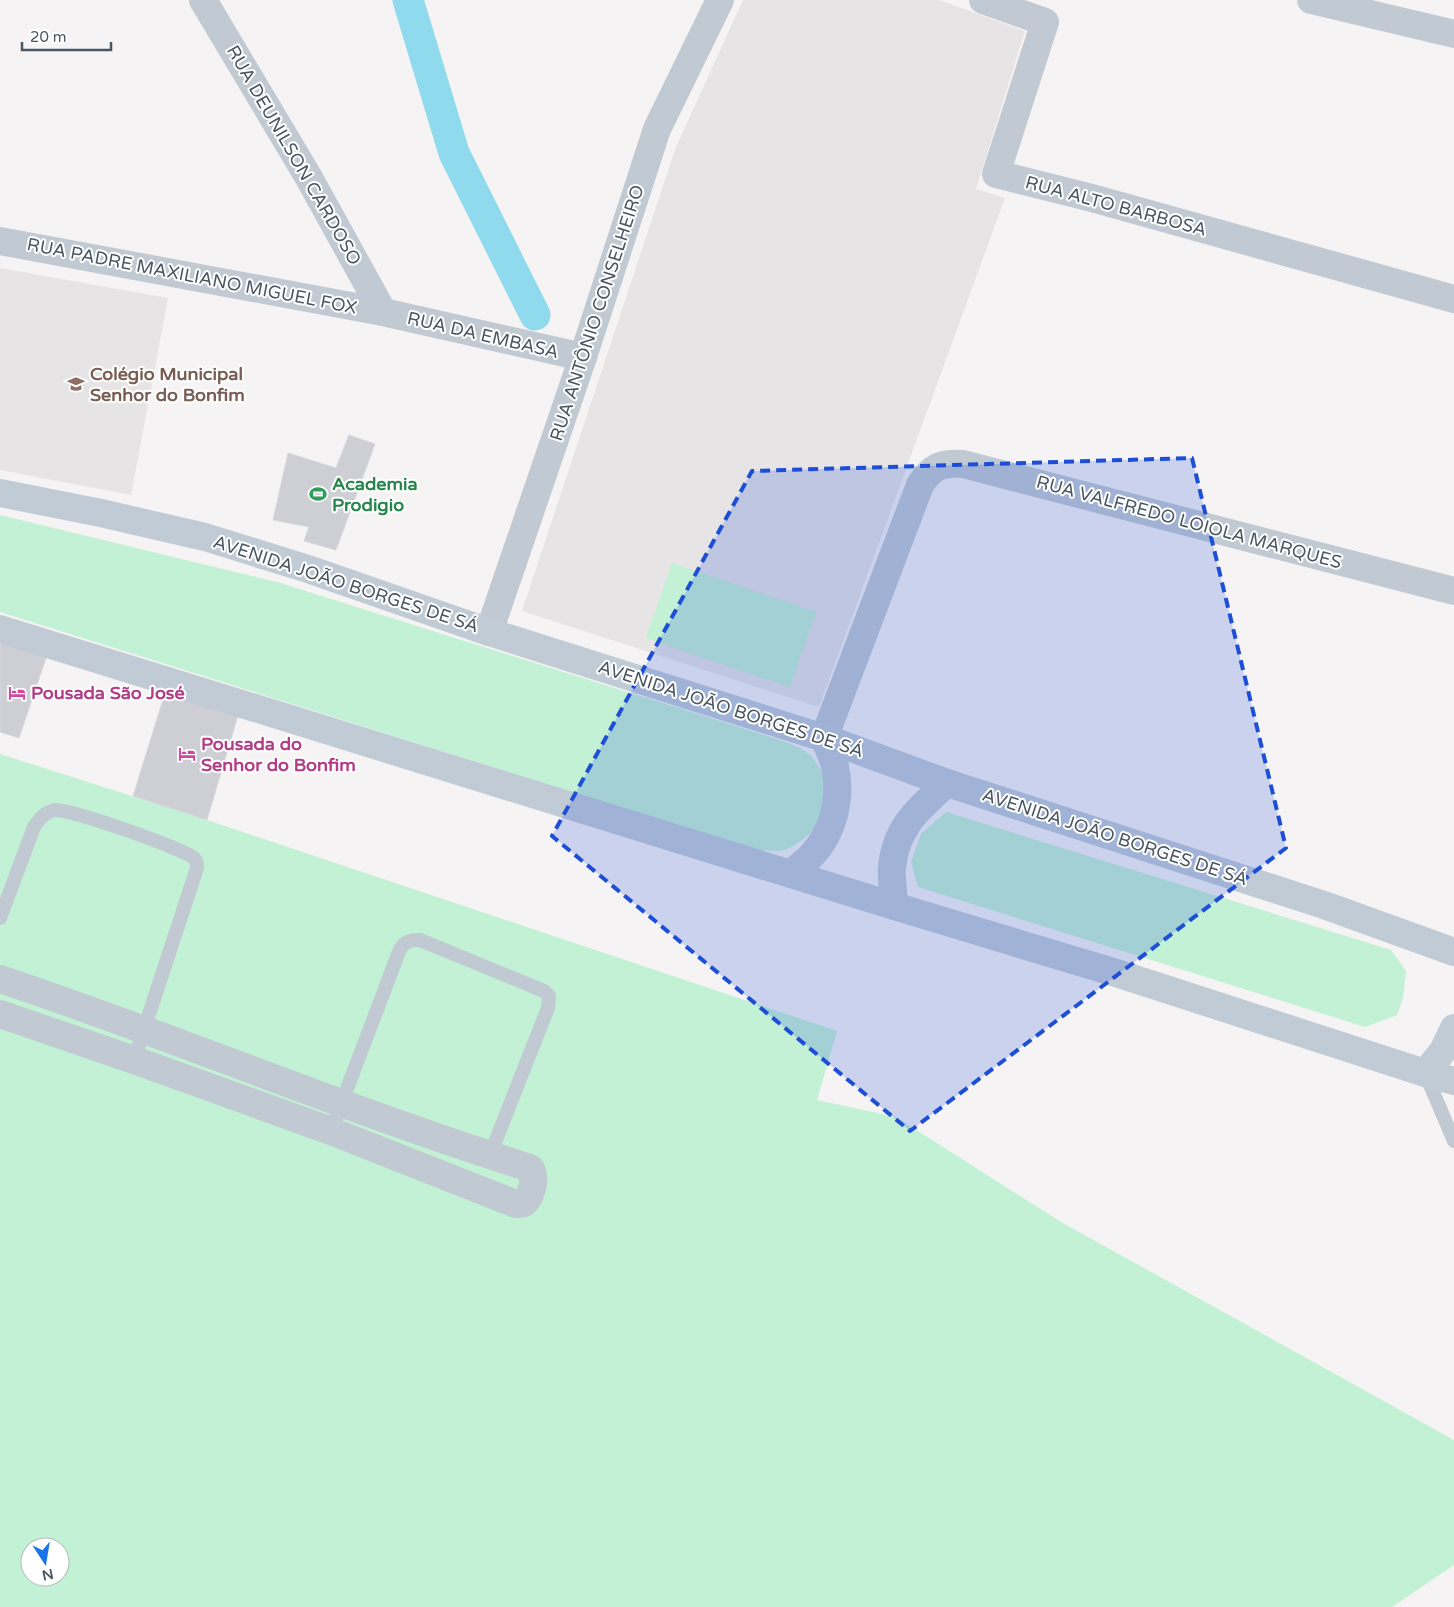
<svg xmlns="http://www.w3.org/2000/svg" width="1454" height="1607" font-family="'Varela Round',sans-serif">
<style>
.education{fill:#e6e4e5}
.green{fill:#c3f1d5;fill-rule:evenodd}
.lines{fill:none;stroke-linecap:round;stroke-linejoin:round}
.canal{stroke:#90daee;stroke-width:31}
.building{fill:#cdcfd5;stroke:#d7d9de}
.lane{stroke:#c1cad2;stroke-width:14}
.street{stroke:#c1cad2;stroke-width:28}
.secondary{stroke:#c1cbd6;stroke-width:28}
.marked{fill:#1d4ed8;fill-opacity:0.2;stroke:#1d4ed8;stroke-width:4;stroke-dasharray:10 6;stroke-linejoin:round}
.labels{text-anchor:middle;stroke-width:4;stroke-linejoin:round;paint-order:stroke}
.street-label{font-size:18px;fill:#4a5661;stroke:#fff}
.education-label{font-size:18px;font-weight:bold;fill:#785e54;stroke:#fff;text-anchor:start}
.leisure-label{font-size:18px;font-weight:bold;fill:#27864d;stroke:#fff;text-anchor:start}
.hotel-label{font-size:18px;font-weight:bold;fill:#b23c85;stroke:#fff;text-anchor:start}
</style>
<rect width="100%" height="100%" fill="#f5f3f3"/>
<g class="education">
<path d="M743 0H939L1025 31 976 189 1005 198 819 707 522 611 676 147Z"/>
<path d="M0 268 168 298 131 495 0 470Z"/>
</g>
<g class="green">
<path d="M0 515 277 582 742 728C759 734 799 744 810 755 824 769 830 793 825 812 821 826 798 846 784 850 774 852 762 850 753 849L0 612Z"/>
<path d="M672 563 816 612 790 687 646 638Z"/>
<path d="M0 754 207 820 837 1031 817 1100 896 1117 1061 1222 1454 1440V1565L1392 1607H0ZM30 1547H60V1577H30Z"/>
<path d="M946 812 1391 950 1406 971 1403 998 1397 1015 1365 1027 918 887 911 862 921 834Z"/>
</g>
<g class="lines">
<path class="canal" d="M408 0 454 153 535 315"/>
</g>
<g class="building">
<path d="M349 435 375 444 336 550 304 541 309 527 273 520 288 453 336 468Z"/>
<path d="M0 640 47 655 19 738 0 732Z"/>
<path d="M166 690 239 712 207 820 133 796Z"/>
</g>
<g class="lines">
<g class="lane">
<path d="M0 918 34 827C39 819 45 812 54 810 68 808 182 848 194 858 197 861 197 864 197 868L134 1060"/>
<path d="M1425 1073 1454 1141"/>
<path d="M331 1131 400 949C406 941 410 940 420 940L544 991 549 996 548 1008 490 1155"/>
</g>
<g class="street">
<path d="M203 0 309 178 383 312"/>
<path d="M983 0 1045 22 996 174 1092 198 1454 299"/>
<path d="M1311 0 1454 34"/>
<path d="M0 241 383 312 583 357"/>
<path d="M489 632 583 357 657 129 720 0"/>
<path d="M824 738 920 485C932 466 941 463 963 464L1454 591"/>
<path d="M0 979C177 1038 349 1111 527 1167L531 1169C536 1178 532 1196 524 1203L516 1204 331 1131 134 1060 0 1014"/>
</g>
<g class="secondary">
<path d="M0 493 101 513 205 537 308 569 489 632 824 738 947 783 1324 905 1454 952"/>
<path d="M0 629 894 906 1113 972 1425 1073 1454 1081"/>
<path d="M791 873C798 867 806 862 812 855 833 833 842 798 835 767 833 758 828 747 824 738"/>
<path d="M894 906C894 894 891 880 892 867 896 827 918 809 947 783"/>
<path d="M1425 1073 1443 1051 1454 1028"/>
</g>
</g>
<path class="marked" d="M1192 458 1286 848 910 1131 552 836 752 471Z"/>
<defs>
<g id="school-bare" transform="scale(1.35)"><path d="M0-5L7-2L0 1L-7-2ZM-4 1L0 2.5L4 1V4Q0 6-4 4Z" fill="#8d6e63" stroke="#fff" stroke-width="2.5" paint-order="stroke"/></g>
<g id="stadium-bare" transform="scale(1.35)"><path d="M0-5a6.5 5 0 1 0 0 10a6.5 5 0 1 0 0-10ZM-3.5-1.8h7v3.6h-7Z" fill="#2e9e5b" stroke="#fff" stroke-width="2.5" paint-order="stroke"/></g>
<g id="hotel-bare" transform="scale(1.35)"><path d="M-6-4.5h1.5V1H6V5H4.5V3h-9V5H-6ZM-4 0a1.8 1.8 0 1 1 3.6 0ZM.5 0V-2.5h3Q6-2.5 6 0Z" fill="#d1479c" stroke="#fff" stroke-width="2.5" paint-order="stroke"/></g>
</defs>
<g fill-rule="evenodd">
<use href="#school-bare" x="76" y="384"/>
<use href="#stadium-bare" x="318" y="494"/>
<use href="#hotel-bare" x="17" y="693"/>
<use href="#hotel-bare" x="187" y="754"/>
</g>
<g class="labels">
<g class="street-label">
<text transform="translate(294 155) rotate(60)" y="6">RUA DEUNILSON CARDOSO</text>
<text transform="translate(1116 206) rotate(15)" y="6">RUA ALTO BARBOSA</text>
<text transform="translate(192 276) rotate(11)" y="6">RUA PADRE MAXILIANO MIGUEL FOX</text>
<text transform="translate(597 313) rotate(-72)" y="6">RUA ANTÔNIO CONSELHEIRO</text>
<text transform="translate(483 335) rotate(13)" y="6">RUA DA EMBASA</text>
<text transform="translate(1189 522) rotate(15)" y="6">RUA VALFREDO LOIOLA MARQUES</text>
<text transform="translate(346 584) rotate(18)" y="6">AVENIDA JOÃO BORGES DE SÁ</text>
<text transform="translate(731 709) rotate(18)" y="6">AVENIDA JOÃO BORGES DE SÁ</text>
<text transform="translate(1115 837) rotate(18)" y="6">AVENIDA JOÃO BORGES DE SÁ</text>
</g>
<g class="education-label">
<text x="90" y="380">Colégio Municipal<tspan x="90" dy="21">Senhor do Bonfim</tspan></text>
</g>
<g class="leisure-label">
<text x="332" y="490">Academia<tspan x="332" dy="21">Prodigio</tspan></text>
</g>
<g class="hotel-label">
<text x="31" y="699">Pousada São José</text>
<text x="201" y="750">Pousada do<tspan x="201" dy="21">Senhor do Bonfim</tspan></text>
</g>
</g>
<g transform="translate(45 1562) rotate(168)"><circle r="24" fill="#ffffff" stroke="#b7bbc0"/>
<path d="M0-4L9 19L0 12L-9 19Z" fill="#1a73e8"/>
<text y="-8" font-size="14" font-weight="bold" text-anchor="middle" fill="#4a5661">N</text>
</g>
<path d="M22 42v8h89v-8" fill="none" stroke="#4a5661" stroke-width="2.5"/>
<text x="30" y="42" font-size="15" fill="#4a5661" stroke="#ffffff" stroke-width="4" paint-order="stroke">20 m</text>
</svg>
